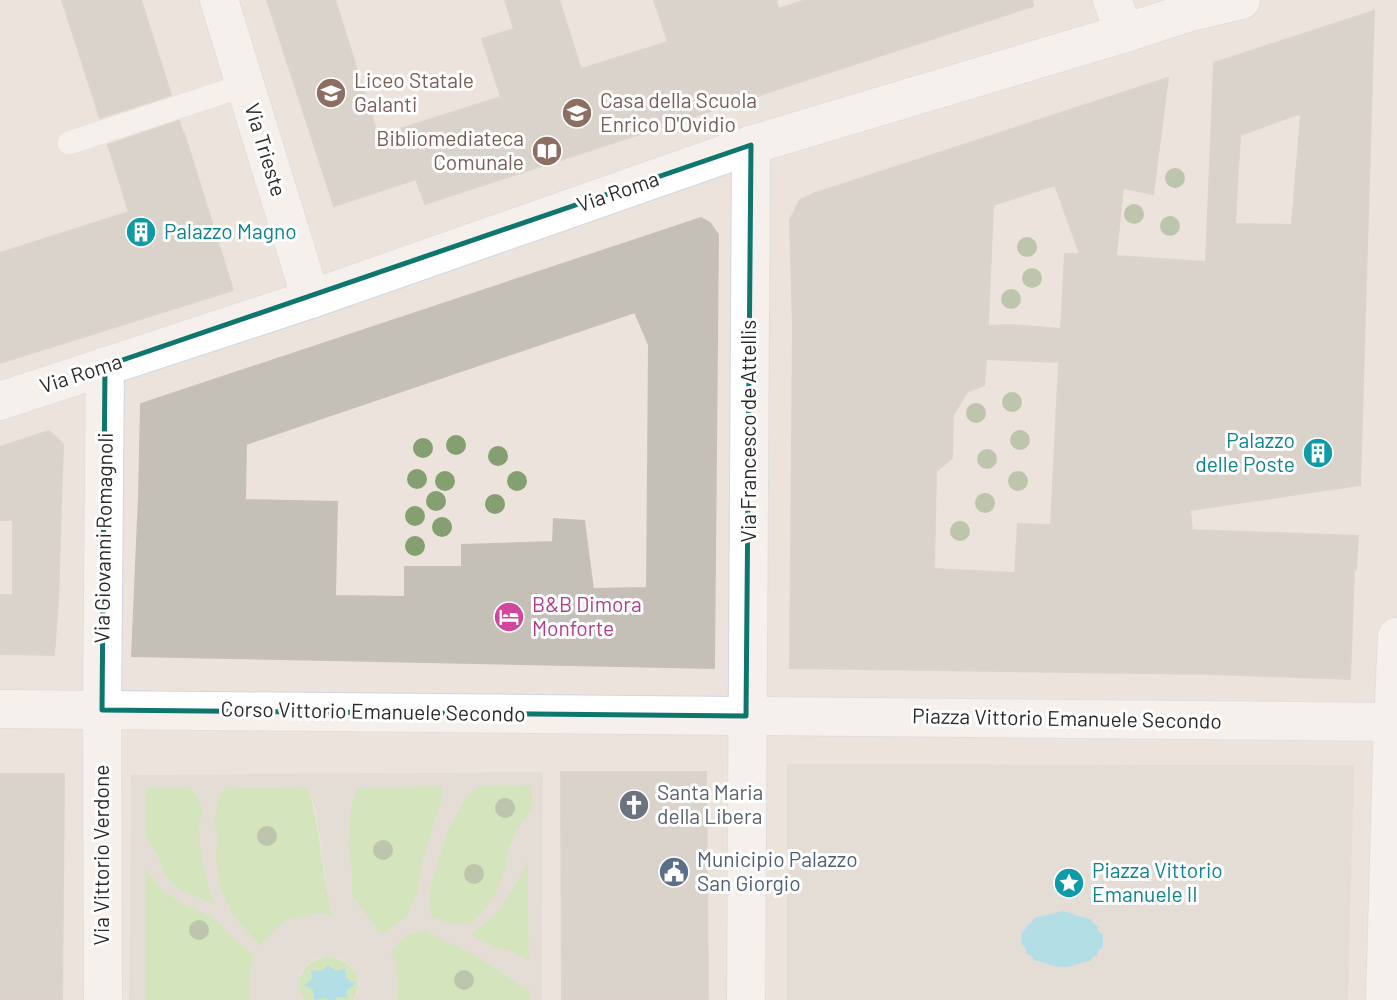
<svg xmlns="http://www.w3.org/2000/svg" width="1397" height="1000" font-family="Barlow,sans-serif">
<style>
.green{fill:#b7e497}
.plaza{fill:#d9d4cf;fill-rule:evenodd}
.water{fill:#6dd8f0}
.building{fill:#c4bfb7;stroke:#c8c0b5;stroke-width:2;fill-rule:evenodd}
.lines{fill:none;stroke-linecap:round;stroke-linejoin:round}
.lane-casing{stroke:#d1d6e3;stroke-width:24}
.street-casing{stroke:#d1d6e3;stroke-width:40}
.secondary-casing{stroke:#d1d6e3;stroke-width:40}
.lane{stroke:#fff;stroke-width:23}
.street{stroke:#fff;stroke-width:38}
.secondary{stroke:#fff;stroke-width:38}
.tree{fill:#84a071}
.marked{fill:none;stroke:#0f766e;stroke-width:5;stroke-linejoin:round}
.labels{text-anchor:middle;stroke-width:6;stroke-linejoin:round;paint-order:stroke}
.education-label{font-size:21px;fill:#785e54;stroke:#fff;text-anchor:start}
.street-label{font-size:21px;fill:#2a2a2a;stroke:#fff}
.culture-label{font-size:21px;fill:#0d838f;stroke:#fff;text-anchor:start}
.hotel-label{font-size:21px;fill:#b23c85;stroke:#fff;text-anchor:start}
.worship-label{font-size:21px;fill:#5b616d;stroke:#fff;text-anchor:start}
.service-label{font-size:21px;fill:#4e5e75;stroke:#fff;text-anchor:start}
</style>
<rect width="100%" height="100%" fill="#ece4dc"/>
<g class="green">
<path d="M532 785 533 809 518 829 509 847 505 870 497 892 486 909 470 924H450L431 917 428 897 446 833 468 793 480 786Z"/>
<path d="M441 786 443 796 424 857 417 894 407 917 381 935 352 896V874L348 848 350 812 357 787Z"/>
<path d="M188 787 195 793 204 811 199 826 201 850 210 893 219 908 197 897 190 896 175 886 165 876 158 856 146 836V788Z"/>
<path d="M308 787C321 829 321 874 333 916L264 941 260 947 230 911 220 887 215 857 217 838 214 821 219 794 227 788Z"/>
<path d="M528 859 529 962 514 952 496 948 470 935 494 915 515 885Z"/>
<path d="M145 867 163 891 181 902 216 919 231 936 254 955 249 978 250 1000H145Z"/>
<path d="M425 930C445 941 466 949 485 961 500 970 512 982 529 988V1000H396L398 980 390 952 407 934Z"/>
<path d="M327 956C350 960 368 977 353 1000H335L337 997 313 990 328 1000H304C291 978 305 962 327 956Z"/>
</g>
<g class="plaza">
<path d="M787 764 1354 765 1348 1000H787Z"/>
<path d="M543 772 542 1000H529V988L519 985 495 967 464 949 448 943 425 930 407 934 391 952 395 961 398 980 396 1000H353L358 993 359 981 354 970 346 962 338 958 327 956 316 959 307 965 300 974 299 986 302 998 304 1000H250L249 978 254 955 231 936 216 919 181 902 163 891 146 868 145 1000H129L131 775ZM532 785 533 809 518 828 509 847 505 870 497 892 486 909 470 924H450L431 917 428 897 446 833 468 793 481 786ZM308 787 315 808 329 900 333 916 318 913 287 920 275 929 260 947 230 911 220 887 215 857 217 838 214 821 219 795 227 788ZM357 787 441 786 443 796 424 857 417 894 407 917 381 935 352 896V874L348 848 350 812ZM188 788 195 793 204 811 199 826 201 850 210 893 217 908 197 897 190 895 175 886 165 876 158 856 146 836V788ZM528 861 529 961 528 962 514 952 496 948 470 935 494 915 515 885Z"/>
</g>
<g class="water">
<path d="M1063 911C1073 913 1081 918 1091 919L1094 924 1098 926V931L1103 935V947L1098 951V955L1093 957 1090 961C1080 962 1072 968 1062 967 1052 967 1043 962 1034 960L1031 956 1027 954 1026 949 1022 945 1021 933 1026 929 1027 925 1031 923 1034 918Z"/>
<path d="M328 965 336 971 345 969 346 978 355 984 347 990V998L337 997 335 1000H328L324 998 314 1000 313 990 304 985 312 979 311 970 322 971Z"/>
</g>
<g class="building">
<path d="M62 0H141L171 95 100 118Z"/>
<path d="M267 0H335L378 136 501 97 482 39 514 29 505 0H559L581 69 668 42 654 0H776L778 9 806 0H1032L1033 6 425 204 416 179 334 206Z"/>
<path d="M1374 11 1360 485 1190 510 1192 530 1358 536 1356 569H1354L1350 679 1214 674 790 668 793 329 790 220 800 200 813 194 1168 78 1153 194 1123 188 1116 256 1206 262 1214 63ZM1301 113 1292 225 1235 224 1240 135ZM1055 185 1080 254H1065L1061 329 1008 325 988 326 993 205ZM986 359 1059 362 1051 525 1018 524 1015 573 934 569 936 471 952 458 953 415 967 392 984 385Z"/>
<path d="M179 121 183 133H184L233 290 0 363V253L129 212 108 145Z"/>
<path d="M701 218 710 223 718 235 714 668 132 656 139 496 141 404ZM635 312 649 345 647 588 593 589 584 521 554 519 553 542 462 545V567H405V597L335 596 337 502 245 500 246 444Z"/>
<path d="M49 431 63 444 58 602 54 655 0 654V595H13V520H0V447Z"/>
<path d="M561 772H706L708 1000H562Z"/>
<path d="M0 774H64L62 1000H0Z"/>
</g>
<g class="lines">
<g class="lane-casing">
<path id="lane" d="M69 143 245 85"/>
</g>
<g class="street-casing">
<g id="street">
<path d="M219 0 311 299"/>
<path d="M1112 0 1125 33"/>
<path d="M0 709 1393 722 1385 1000"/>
<path d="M103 1000 102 710 105 366"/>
<path d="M746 1000 751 145"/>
</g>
</g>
<g class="secondary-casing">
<g id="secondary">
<path d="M0 401 311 299 751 145 1125 33 1190 12 1241 0"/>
<path d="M1397 637 1393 722H1397"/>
</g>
</g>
<use href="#lane" class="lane"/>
<use href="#street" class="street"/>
<use href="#secondary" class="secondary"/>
</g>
<g class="tree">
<circle cx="1175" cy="178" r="10"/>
<circle cx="1134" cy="214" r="10"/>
<circle cx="1170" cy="226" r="10"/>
<circle cx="1027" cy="247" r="10"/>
<circle cx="1032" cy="278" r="10"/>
<circle cx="1011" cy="299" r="10"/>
<circle cx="1012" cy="402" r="10"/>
<circle cx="976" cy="413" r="10"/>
<circle cx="1020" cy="440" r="10"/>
<circle cx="456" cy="445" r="10"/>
<circle cx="423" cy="448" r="10"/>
<circle cx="498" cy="456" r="10"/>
<circle cx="987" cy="459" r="10"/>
<circle cx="417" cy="479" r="10"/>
<circle cx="445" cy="481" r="10"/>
<circle cx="517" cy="481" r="10"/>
<circle cx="1018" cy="481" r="10"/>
<circle cx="436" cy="501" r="10"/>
<circle cx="985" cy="503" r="10"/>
<circle cx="495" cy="504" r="10"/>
<circle cx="415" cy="516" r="10"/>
<circle cx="442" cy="527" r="10"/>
<circle cx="960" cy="531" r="10"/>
<circle cx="415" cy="546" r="10"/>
<circle cx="505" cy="808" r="10"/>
<circle cx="267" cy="836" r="10"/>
<circle cx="383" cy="850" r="10"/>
<circle cx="474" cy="874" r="10"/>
<circle cx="199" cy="930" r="10"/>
<circle cx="464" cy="980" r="10"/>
</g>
<path d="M0 0H1397V1000H0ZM751 145 746 716 102 710 105 366Z" fill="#ece4dc" fill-opacity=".55" fill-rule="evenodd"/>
<path class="marked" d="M751 145 746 716 102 710 105 366Z"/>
<defs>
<g id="school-disc" transform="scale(1.575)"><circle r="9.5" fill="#8d6e63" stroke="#fff"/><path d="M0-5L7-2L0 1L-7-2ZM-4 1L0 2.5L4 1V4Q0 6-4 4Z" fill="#fff"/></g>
<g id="library-disc" transform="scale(1.575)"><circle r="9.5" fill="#8d6e63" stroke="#fff"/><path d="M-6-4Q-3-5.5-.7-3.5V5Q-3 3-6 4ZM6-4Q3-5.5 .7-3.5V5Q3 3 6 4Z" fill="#fff"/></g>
<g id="building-disc" transform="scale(1.575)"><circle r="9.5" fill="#0f9aa8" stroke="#fff"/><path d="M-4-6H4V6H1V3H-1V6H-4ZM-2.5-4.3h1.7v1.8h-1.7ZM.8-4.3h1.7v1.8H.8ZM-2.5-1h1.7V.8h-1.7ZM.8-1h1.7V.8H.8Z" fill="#fff"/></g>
<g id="hotel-disc" transform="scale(1.575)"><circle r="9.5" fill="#d1479c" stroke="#fff"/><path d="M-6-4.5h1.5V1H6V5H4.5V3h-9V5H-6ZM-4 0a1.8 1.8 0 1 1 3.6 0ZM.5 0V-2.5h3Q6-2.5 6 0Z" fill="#fff"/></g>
<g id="church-disc" transform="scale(1.575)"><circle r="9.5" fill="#6b7280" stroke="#fff"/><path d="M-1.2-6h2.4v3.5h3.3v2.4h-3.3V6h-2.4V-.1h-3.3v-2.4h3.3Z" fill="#fff"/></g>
<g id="civic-disc" transform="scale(1.575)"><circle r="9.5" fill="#5c6f8a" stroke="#fff"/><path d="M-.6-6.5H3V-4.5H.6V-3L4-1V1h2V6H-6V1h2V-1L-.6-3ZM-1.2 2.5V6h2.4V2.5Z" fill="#fff"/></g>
<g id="sight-disc" transform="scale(1.575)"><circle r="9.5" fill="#0f9aa8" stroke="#fff"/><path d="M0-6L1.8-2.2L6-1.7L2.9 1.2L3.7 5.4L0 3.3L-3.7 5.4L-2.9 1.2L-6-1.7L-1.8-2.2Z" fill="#fff"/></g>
</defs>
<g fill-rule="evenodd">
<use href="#school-disc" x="331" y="93"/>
<use href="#school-disc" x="577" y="113"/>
<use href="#library-disc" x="547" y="151"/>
<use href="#building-disc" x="141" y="232"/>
<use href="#building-disc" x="1318" y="453"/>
<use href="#hotel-disc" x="509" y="617"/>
<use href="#church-disc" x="634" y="805"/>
<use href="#civic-disc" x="674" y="872"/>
<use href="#sight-disc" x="1069" y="883"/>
</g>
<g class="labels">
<g class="education-label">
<text x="354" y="88">Liceo Statale<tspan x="354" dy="24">Galanti</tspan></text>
<text x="600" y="108">Casa della Scuola<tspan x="600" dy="24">Enrico D'Ovidio</tspan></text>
<text x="524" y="146" text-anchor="end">Bibliomediateca<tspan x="524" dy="24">Comunale</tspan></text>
</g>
<g class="street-label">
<text transform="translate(265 150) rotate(73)" y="7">Via Trieste</text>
<text transform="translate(618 192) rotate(-19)" y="7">Via Roma</text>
<text transform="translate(81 374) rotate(-18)" y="7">Via Roma</text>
<text transform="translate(749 431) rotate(-90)" y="7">Via Francesco de Attellis</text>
<text transform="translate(104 538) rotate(-89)" y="7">Via Giovanni Romagnoli</text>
<text transform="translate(373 712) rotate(1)" y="7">Corso Vittorio Emanuele Secondo</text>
<text transform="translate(1067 719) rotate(1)" y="7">Piazza Vittorio Emanuele Secondo</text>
<text transform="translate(102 855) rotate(-90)" y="7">Via Vittorio Verdone</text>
</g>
<g class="culture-label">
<text x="164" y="239">Palazzo Magno</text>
<text x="1295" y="448" text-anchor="end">Palazzo<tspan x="1295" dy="24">delle Poste</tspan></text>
<text x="1092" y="878">Piazza Vittorio<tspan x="1092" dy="24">Emanuele II</tspan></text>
</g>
<g class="hotel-label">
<text x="532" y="612">B&amp;B Dimora<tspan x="532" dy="24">Monforte</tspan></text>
</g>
<g class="worship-label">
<text x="657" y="800">Santa Maria<tspan x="657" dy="24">della Libera</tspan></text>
</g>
<g class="service-label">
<text x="697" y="867">Municipio Palazzo<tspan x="697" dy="24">San Giorgio</tspan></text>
</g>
</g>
</svg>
